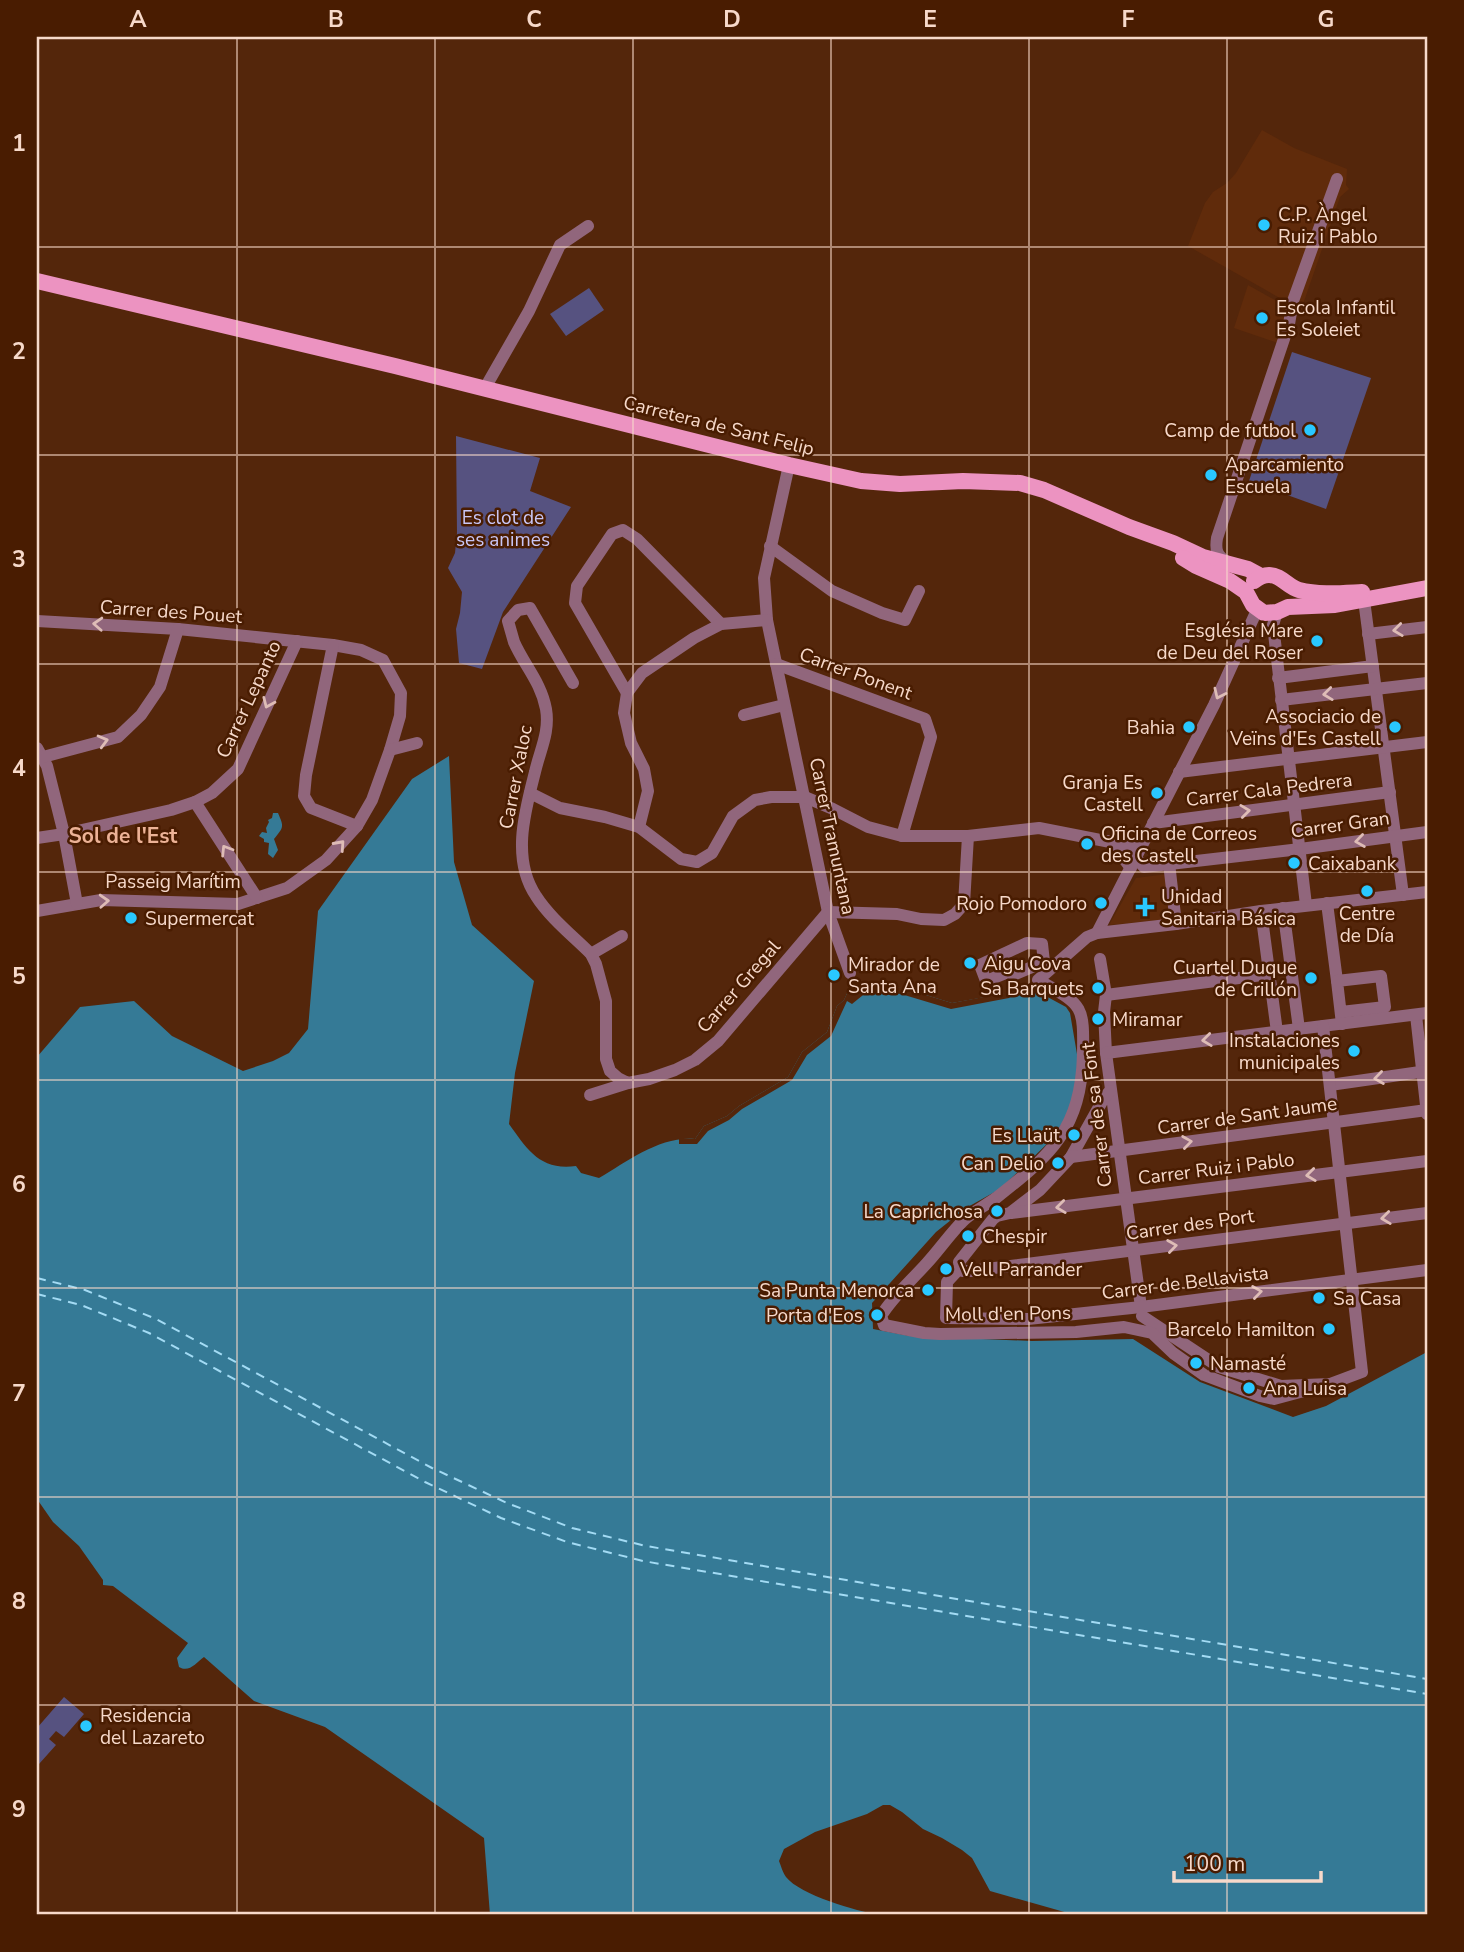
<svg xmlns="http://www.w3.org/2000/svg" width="1464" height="1952" font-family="'Nunito Sans',sans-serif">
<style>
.built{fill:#602b0b}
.green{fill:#565280}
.water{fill:#357a96}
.pier{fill:#54260b}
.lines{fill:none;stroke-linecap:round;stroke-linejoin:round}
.ferry{stroke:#a3dbf4;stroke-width:2;stroke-dasharray:9 7;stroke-linecap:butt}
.minor{stroke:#91667c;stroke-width:12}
.major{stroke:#ec93c1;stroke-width:16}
.oneway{stroke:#debcb6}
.grid{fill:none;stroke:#f7d9ca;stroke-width:2;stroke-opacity:0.55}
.poi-dot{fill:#29c8ff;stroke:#491c01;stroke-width:2.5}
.labels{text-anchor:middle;stroke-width:5;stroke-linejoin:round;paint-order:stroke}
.poi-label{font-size:19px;fill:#f7d9ca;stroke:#491c01;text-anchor:start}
.street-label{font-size:19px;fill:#f7d9ca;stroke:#491c01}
.park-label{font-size:19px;fill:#c9c6f6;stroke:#491c01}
.neighbourhood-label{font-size:21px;font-weight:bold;fill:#ecb296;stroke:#491c01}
.neatline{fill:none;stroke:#f7d9ca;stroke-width:2.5}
.grid-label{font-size:23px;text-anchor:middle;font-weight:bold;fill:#f7d9ca}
</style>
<rect width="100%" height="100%" fill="#54260b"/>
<g class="built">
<path d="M1262 130 1294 148 1347 169 1346 185 1349 189 1340 197 1301 310 1188 246 1205 203 1213 192 1227 183 1236 173Z"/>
<path d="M1248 285 1289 308 1278 343 1234 328Z"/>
<path d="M1168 874 1173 919 1109 925 1136 878Z"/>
</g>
<g class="green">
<path d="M589 288 604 310 566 336 550 314Z"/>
<path d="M1292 352 1371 378 1326 509 1249 481Z"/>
<path d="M456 436 540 458 530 491 571 507 503 612 482 669 459 663 456 629 460 613 462 592 448 568 455 553 457 533Z"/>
<path d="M64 1697 84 1714 64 1737 56 1731 49 1739 56 1745 39 1764 37 1762V1728Z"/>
</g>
<g class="water">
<path d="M449 756 454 862 472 925 534 981 515 1073 509 1124C527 1149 540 1171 576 1166L581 1173 599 1178C628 1161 660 1136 695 1139L704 1126 727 1116 739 1106 788 1077 802 1052 827 1032 837 1006 844 1000 849 989 854 987 903 988 952 1003 1007 993 1029 987 1066 1007 1070 1013 1078 1060 1076 1088 1069 1114 1048 1143 1000 1189 966 1208 936 1232 872 1303 873 1329 910 1336 1032 1341 1133 1339 1200 1382 1293 1417 1326 1406 1427 1352V1915H1075L990 1891 972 1858 962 1850 942 1838 923 1829 902 1812 890 1805H883L867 1814 815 1832 784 1849 779 1861C781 1866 783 1873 786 1877 800 1895 857 1911 879 1915H490L484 1838 325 1727 254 1701 204 1657C196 1663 189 1673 179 1667L177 1658 188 1643 113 1586 103 1585V1580L79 1546 53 1522 37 1499V1057L80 1007 134 1001 172 1036 243 1071 273 1061 289 1053 308 1029 318 911 412 779Z"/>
<path d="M273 813H278C284 827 284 827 274 839L278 850 273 858 268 854 269 843 264 842V839L259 836 262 832 267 833 266 828 269 822 268 820 272 818Z"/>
</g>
<path class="pier" d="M873 986 903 988 952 1003 1015 991 1009 998 951 1009 901 994 868 991 852 1004 847 1001 831 1036 807 1055 792 1080 742 1109 729 1120 708 1131 697 1144H679V1139H695L704 1126 727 1116 739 1106 788 1077 802 1052 827 1032 837 1006 844 1000 849 989 854 987Z"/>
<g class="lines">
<g class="ferry">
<path d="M37 1278 85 1290 156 1319 432 1468 507 1503 572 1528 646 1546 1427 1679"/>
<path d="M37 1294 81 1305 149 1333 425 1482 501 1518 567 1542 643 1561 1427 1694"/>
</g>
<g class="minor">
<path d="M485 388 529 311 560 245 588 226"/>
<path d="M789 465 764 578 767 620 828 912 850 973"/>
<path d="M770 546 832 591 882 613 905 620 919 591"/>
<path d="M1227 562C1217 555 1215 551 1217 538L1289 324 1293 301 1337 179"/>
<path d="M1364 600 1403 895"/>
<path d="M1277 612 1273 625 1306 905"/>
<path d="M37 621 178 629 333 645 361 650 383 660 401 693 400 716 390 750 372 800 357 826 326 860 287 888 238 904 101 900 37 911"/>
<path d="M1368 634 1427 627"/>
<path d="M333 645 306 775 304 796 311 808 357 826"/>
<path d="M776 664 925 719 931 737 902 836"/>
<path d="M1278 678 1373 666"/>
<path d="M573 683 530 608 518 610 508 621C510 628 512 635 514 642 524 665 541 682 546 709 550 732 540 750 535 772 525 811 511 859 536 896 550 918 573 936 591 954L596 964 606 1001V1059L610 1071 618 1078 628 1083 649 1079 675 1070 695 1060 718 1041 828 912 897 914 921 919 944 920 955 914 964 904 968 836"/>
<path d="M627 693 575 603 577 586 612 534 623 530 637 539 721 624"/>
<path d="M1281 700 1427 683"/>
<path d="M744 715 784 705"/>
<path d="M37 748 47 766 64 834 77 904"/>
<path d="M390 750 417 743"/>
<path d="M37 757H43L118 737 141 715 160 687 178 629"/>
<path d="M1179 772 1427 742"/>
<path d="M530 793 560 808 605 817 639 827 681 859 697 862 712 853 733 816 755 800 771 797H805L833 809 868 827 902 836H968L1039 828 1141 848"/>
<path d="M195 802 257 898"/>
<path d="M1153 823 1390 792"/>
<path d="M639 827 648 791 644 769 631 743 624 713 627 693 642 673 694 638 721 624 767 620"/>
<path d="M37 838 64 834 171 810 195 802 212 793 238 769 297 641"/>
<path d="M1110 841 1131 868"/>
<path d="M1131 853 1144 867 1300 849 1427 832"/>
<path d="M1169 863 1176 924"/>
<path d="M1327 903 1337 981"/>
<path d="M1283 908 1299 1029"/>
<path d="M1261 911 1277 1032"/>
<path d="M1097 933 1214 705 1257 610"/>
<path d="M1027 943 1042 944 1044 962 1013 975 1011 971 986 981 980 965Z"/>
<path d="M591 954 622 936"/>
<path d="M1100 959 1106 995 1104 1012 1106 1053 1141 1307"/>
<path d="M1106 995 1270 974"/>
<path d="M1341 1012 1385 1007 1381 976 1337 981 1342 1024"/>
<path d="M1416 1015 1427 1114"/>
<path d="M1106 1053 1427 1013"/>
<path d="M1330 1085 1427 1071"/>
<path d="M1110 1091 1104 1098 1071 1157 1040 1190 1010 1213 997 1216 993 1219 959 1262 960 1268 947 1282 946 1318 1028 1319 1141 1307 1427 1270"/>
<path d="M590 1095 628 1083"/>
<path d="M1071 1157 1427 1110"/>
<path d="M1011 1213 1427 1161"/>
<path d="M960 1268 962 1271H971L1427 1213"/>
<path d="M1142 1316 1219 1367 1281 1386 1330 1384 1362 1372 1323 1026"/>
<path d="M1330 1384 1274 1399 1260 1396 1204 1375 1173 1353 1152 1333 1124 1327 1076 1332 940 1334 924 1333 884 1325 881 1316C893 1296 911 1281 927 1263 939 1250 953 1230 965 1219 975 1211 986 1205 996 1198 1052 1154 1081 1129 1083 1054 1084 1003 1082 1005 1038 980L1087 937 1097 933 1176 924 1261 911 1427 892"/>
</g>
<g class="major">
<path d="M37 281 395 366 789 465 861 481 900 484 963 481 1020 483 1044 490 1129 527 1173 543 1203 557 1248 569 1261 576"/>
<path d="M1183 558 1196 566 1230 581 1246 592 1253 605 1264 613 1277 612 1288 607 1335 605 1427 588"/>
<path d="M1254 581C1258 578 1263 575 1269 575 1281 575 1288 587 1299 590 1319 595 1341 593 1362 592"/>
</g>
</g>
<defs><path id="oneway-chevron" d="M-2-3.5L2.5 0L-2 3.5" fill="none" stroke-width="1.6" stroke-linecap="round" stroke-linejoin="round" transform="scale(1.75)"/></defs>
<g class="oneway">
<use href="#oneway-chevron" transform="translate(98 624) rotate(-177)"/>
<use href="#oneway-chevron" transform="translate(1398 630) rotate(173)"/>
<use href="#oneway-chevron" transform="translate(1219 694) rotate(115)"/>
<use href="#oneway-chevron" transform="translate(1328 694) rotate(173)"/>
<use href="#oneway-chevron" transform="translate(268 703) rotate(114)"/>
<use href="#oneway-chevron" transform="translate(103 741) rotate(-15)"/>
<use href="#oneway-chevron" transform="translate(1245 811) rotate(-7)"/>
<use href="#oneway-chevron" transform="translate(1360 841) rotate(172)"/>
<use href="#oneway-chevron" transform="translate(340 845) rotate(-48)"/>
<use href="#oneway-chevron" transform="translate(226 850) rotate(-122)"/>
<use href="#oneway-chevron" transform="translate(104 901) rotate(-3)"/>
<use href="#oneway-chevron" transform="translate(1207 1040) rotate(173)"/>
<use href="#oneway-chevron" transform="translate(1379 1078) rotate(172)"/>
<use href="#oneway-chevron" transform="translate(1187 1142) rotate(-8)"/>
<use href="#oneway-chevron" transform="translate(1311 1175) rotate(173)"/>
<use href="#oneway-chevron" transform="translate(1061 1207) rotate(173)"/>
<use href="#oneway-chevron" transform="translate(1386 1218) rotate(173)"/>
<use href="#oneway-chevron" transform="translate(1172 1246) rotate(-8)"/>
<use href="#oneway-chevron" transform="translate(1257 1292) rotate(-8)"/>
</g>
<path class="grid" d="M237 37V1915M435 37V1915M633 37V1915M831 37V1915M1029 37V1915M1227 37V1915M37 247H1427M37 455H1427M37 664H1427M37 872H1427M37 1080H1427M37 1288H1427M37 1497H1427M37 1705H1427"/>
<g class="poi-dot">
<circle cx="1264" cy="225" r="7"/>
<circle cx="1262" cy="318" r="7"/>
<circle cx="1310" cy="430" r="7"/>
<circle cx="1211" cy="475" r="7"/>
<circle cx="1317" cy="641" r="7"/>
<circle cx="1189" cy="727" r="7"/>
<circle cx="1395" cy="727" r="7"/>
<circle cx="1157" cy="793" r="7"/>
<circle cx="1087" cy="844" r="7"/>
<circle cx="1294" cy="863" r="7"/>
<circle cx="1367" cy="891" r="7"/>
<circle cx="1101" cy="903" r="7"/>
<path d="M1141.5 896.5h7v7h7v7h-7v7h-7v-7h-7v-7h7z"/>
<circle cx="131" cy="918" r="7"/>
<circle cx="970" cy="963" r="7"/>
<circle cx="834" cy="975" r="7"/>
<circle cx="1311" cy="978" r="7"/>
<circle cx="1098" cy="988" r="7"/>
<circle cx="1098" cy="1019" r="7"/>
<circle cx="1354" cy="1051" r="7"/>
<circle cx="1074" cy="1135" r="7"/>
<circle cx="1058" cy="1163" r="7"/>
<circle cx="997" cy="1211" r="7"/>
<circle cx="968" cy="1236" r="7"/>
<circle cx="946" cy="1269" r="7"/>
<circle cx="928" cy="1290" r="7"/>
<circle cx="1319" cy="1298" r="7"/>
<circle cx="877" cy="1315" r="7"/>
<circle cx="1329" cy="1329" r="7"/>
<circle cx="1196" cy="1363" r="7"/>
<circle cx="1249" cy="1388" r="7"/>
<circle cx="86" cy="1726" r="7"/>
</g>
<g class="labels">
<g class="poi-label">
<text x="1278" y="221">C.P. Àngel<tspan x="1278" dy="22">Ruiz i Pablo</tspan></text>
<text x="1276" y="314">Escola Infantil<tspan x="1276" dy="22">Es Soleiet</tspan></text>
<text x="1296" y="437" text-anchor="end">Camp de futbol</text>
<text x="1225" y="471">Aparcamiento<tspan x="1225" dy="22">Escuela</tspan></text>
<text x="1303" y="637" text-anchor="end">Església Mare<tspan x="1303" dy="22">de Deu del Roser</tspan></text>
<text x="1381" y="723" text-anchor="end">Associacio de<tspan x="1381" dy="22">Veïns d'Es Castell</tspan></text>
<text x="1175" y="734" text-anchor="end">Bahia</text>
<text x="1143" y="789" text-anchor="end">Granja Es<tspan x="1143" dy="22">Castell</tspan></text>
<text x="1101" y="840">Oficina de Correos<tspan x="1101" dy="22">des Castell</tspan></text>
<text x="1308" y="870">Caixabank</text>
<text x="1161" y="903">Unidad<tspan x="1161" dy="22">Sanitaria Básica</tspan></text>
<text x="1087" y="910" text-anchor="end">Rojo Pomodoro</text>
<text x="1367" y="920" text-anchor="middle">Centre<tspan x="1367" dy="22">de Día</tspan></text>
<text x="145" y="925">Supermercat</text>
<text x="984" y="970">Aigu Cova</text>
<text x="848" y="971">Mirador de<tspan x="848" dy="22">Santa Ana</tspan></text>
<text x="1297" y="974" text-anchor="end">Cuartel Duque<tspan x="1297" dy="22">de Crillón</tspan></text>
<text x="1084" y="995" text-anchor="end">Sa Barquets</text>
<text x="1112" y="1026">Miramar</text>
<text x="1340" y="1047" text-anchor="end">Instalaciones<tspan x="1340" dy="22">municipales</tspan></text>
<text x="1060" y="1142" text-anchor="end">Es Llaüt</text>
<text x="1044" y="1170" text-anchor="end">Can Delio</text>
<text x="983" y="1218" text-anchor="end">La Caprichosa</text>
<text x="982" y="1243">Chespir</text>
<text x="960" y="1276">Vell Parrander</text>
<text x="914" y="1297" text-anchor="end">Sa Punta Menorca</text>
<text x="1333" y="1305">Sa Casa</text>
<text x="863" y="1322" text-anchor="end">Porta d'Eos</text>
<text x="1315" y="1336" text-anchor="end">Barcelo Hamilton</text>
<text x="1210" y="1370">Namasté</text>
<text x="1263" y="1395">Ana Luisa</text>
<text x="100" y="1722">Residencia<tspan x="100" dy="22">del Lazareto</tspan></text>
</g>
<g class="street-label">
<text transform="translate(719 425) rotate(14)" y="7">Carretera de Sant Felip</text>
<text transform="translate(171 611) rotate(4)" y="7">Carrer des Pouet</text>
<text transform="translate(856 673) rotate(20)" y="7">Carrer Ponent</text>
<text transform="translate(248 699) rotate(-65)" y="7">Carrer Lepanto</text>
<text transform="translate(515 777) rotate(-79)" y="7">Carrer Xaloc</text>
<text transform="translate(1269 789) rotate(-7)" y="7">Carrer Cala Pedrera</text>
<text transform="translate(1340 824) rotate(-8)" y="7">Carrer Gran</text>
<text transform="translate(833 836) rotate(78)" y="7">Carrer Tramuntana</text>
<text x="173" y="888">Passeig Marítim</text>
<text transform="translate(738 986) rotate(-49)" y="7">Carrer Gregal</text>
<text transform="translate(1096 1115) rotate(-97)" y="7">Carrer de sa Font</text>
<text transform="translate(1247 1115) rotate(-8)" y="7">Carrer de Sant Jaume</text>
<text transform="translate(1216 1168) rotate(-7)" y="7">Carrer Ruiz i Pablo</text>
<text transform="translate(1190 1224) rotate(-8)" y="7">Carrer des Port</text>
<text transform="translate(1185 1282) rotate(-7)" y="7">Carrer de Bellavista</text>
<text transform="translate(1008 1313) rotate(-1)" y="7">Moll d'en Pons</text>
</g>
<g class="park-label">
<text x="503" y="524">Es clot de<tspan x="503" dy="22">ses animes</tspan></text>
</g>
<g class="neighbourhood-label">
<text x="123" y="843">Sol de l'Est</text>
</g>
</g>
<rect width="1464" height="1952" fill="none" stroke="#491c01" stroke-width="77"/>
<path d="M1174 1871v10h147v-10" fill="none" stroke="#f7d9ca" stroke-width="3.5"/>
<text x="1184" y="1871" font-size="21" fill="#f7d9ca" stroke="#491c01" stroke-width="5" paint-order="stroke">100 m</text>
<rect x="38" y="38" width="1388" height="1875" class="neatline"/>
<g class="grid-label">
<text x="138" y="27">A</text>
<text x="336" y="27">B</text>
<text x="534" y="27">C</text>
<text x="732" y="27">D</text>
<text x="930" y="27">E</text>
<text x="1128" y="27">F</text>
<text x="1326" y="27">G</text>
<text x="19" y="151">1</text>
<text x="19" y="359">2</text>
<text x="19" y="567">3</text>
<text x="19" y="776">4</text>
<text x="19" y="984">5</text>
<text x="19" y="1192">6</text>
<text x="19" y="1401">7</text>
<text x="19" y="1609">8</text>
<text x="19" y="1817">9</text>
</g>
</svg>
